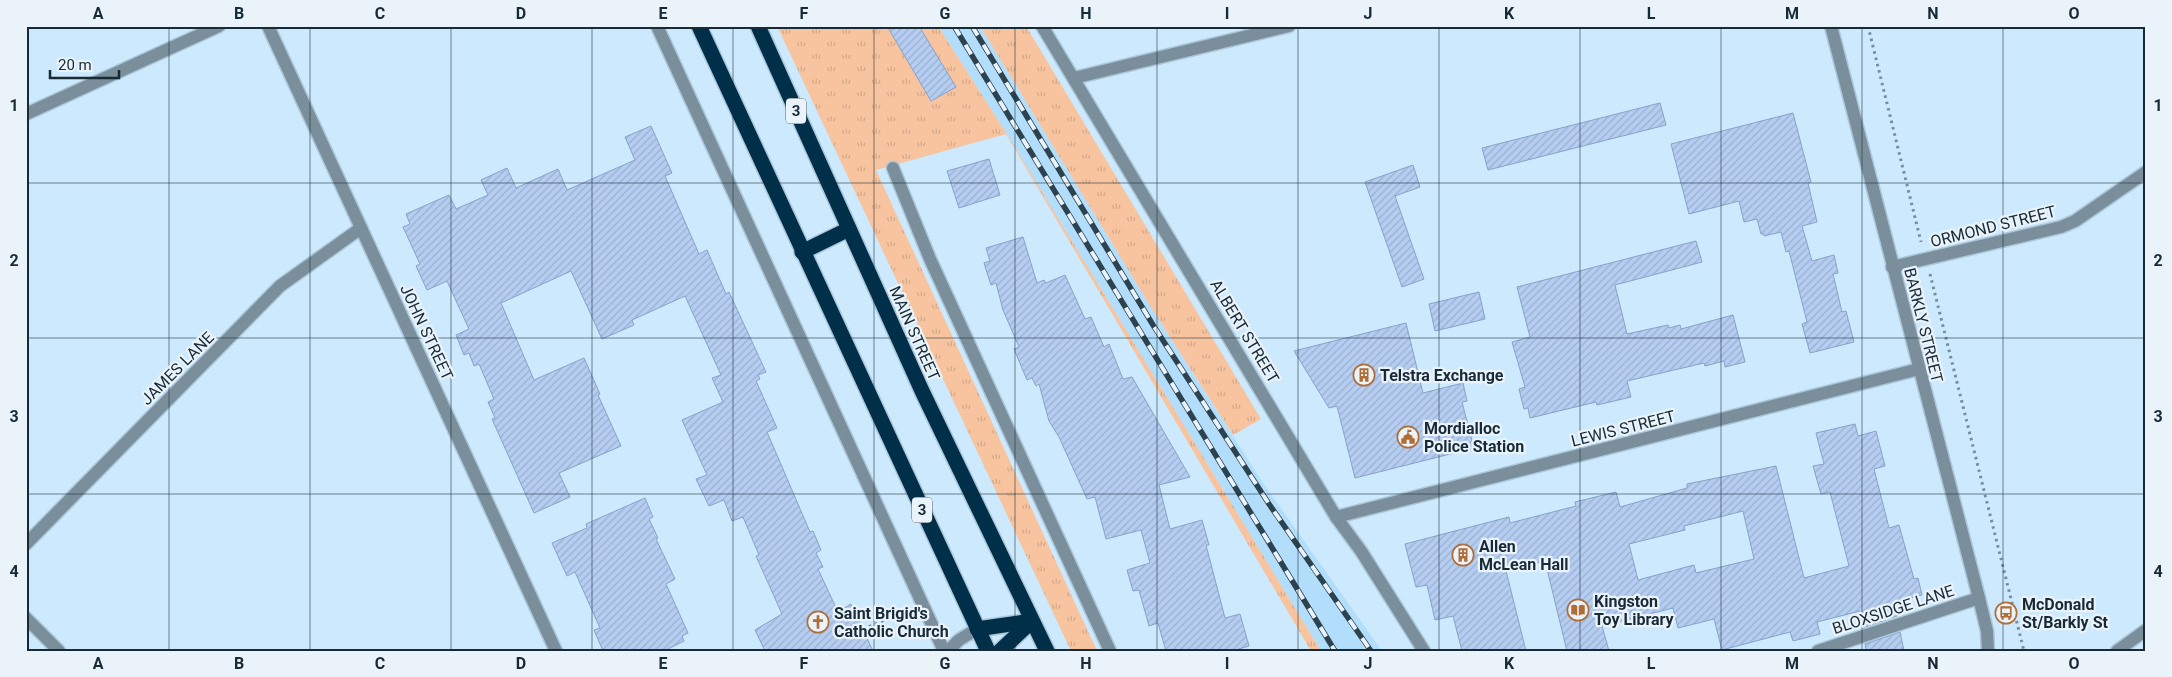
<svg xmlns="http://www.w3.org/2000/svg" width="2172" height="677" font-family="Roboto,sans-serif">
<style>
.built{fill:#b2defc}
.grass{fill:url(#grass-tufts)}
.building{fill:url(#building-hatch);stroke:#86a2ca;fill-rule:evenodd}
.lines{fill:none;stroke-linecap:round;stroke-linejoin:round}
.minor-casing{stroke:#abc7d9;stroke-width:15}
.highway-casing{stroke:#abc7d9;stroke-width:18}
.path{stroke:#758d9d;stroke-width:3;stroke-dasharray:2.5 4;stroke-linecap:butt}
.minor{stroke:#7b8e9c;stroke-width:12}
.highway{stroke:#002f49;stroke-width:15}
.rail-casing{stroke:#2d424f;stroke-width:5.5}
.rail{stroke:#eaf3fa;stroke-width:4;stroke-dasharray:11;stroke-linecap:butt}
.grid{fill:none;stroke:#172a36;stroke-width:1;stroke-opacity:0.55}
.labels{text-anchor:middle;stroke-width:4.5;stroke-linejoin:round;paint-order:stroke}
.shield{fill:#eaf3fa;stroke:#566671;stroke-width:1}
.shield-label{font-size:15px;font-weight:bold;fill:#172a36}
.street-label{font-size:16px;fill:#172a36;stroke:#eaf3fa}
.poi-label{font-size:16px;font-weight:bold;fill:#172a36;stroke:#eaf3fa;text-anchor:start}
.neatline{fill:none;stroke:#172a36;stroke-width:2}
.grid-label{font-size:16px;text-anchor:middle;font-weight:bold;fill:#172a36}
</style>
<defs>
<pattern id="grass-tufts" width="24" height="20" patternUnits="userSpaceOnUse" patternTransform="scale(1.25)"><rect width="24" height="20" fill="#f7c49f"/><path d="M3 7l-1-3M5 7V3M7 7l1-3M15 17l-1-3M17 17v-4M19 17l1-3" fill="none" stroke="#d3a98a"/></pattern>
<pattern id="building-hatch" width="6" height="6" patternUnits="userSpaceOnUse" patternTransform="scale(1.25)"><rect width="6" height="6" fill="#b5cdf1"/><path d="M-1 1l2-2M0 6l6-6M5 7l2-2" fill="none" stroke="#9bb0cf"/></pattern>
</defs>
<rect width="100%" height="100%" fill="#cce9fd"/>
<path class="built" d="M938 26H980L1152 309 1263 483 1382 651H1321L1007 134Z"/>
<g class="grass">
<path d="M777 26H938L1007 134 1321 651H1311L1006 134 876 170 1097 651H1071Z"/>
<path d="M980 26H1026L1261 419 1233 435 1152 309Z"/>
</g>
<g class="building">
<path d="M887 26H919L956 87 931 101Z"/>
<path d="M1660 103 1666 125 1488 170 1482 148Z"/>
<path d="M1793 113 1811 182 1808 183 1817 222 1802 226 1812 261 1834 255 1838 273 1833 274 1842 312 1846 311 1854 342 1810 353 1802 324 1807 322 1789 251 1786 252 1781 232 1764 236V234H1761L1757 219 1744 222 1739 201 1689 214 1671 144Z"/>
<path d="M651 126 672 173 665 176 699 254 707 250 726 294 729 292 766 372 758 375 760 379 756 381 777 428 767 432 810 532 813 531 821 550 816 553 823 567 818 569 838 612 851 604 873 651H765L755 630 782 614 756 556 759 555 743 517 732 521 724 500 709 506 696 479 707 475 682 420 723 402 712 378 721 375 685 296 632 320 634 325 602 339 571 271 501 303 534 380 584 358 600 394 598 395 621 446 559 473 570 497 534 513 492 419 495 418 488 402 494 399 479 364 474 366 469 353 464 355 456 335 469 329 447 281 427 290 416 266 420 264 403 227 410 224 406 214 449 195 456 209 488 195 481 180 507 168 516 188 558 169 567 190 635 160 625 137Z"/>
<path d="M989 159 1000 195 959 208 947 171Z"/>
<path d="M1413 165 1420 187 1395 196 1424 279 1402 287 1365 182Z"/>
<path d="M1023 237 1037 283 1044 280 1046 283 1065 275 1085 319 1091 317 1104 347 1109 344 1123 379 1132 377 1190 477 1159 485 1170 529 1202 520 1209 545H1206L1225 618 1240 614 1249 646 1232 651H1166L1158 623 1149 626 1139 590 1133 591 1127 570 1150 563 1141 530 1106 539 1095 497 1087 499 1059 437 1049 421 1039 384 1036 386 1032 378 1027 380 1014 349 1019 347 1003 310 996 283 991 285 984 263 990 261 986 248Z"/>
<path d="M1696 241 1702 262 1615 285 1627 334 1668 325 1669 328 1680 325 1681 329 1733 315 1745 362 1725 367 1724 361 1705 366 1704 363 1627 381 1631 397 1597 405 1596 402 1530 418 1528 408 1524 409 1519 389 1525 387 1512 342 1530 337 1517 287Z"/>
<path d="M1479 292 1485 319 1435 331 1429 304Z"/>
<path d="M1406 323 1423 393 1463 383 1467 401 1462 402 1474 448 1355 478 1337 406 1329 408 1294 351Z"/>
<path d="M1855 424 1858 436 1876 431 1885 466 1874 469 1889 528 1899 525 1914 579 1918 578 1922 595 1899 601 1901 609 1896 610 1897 616 1862 628 1860 611 1817 622 1820 634 1793 641 1790 632 1722 650 1714 619 1678 628 1673 608 1602 626 1609 651H1567L1545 561 1506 571 1526 651H1462L1453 616 1435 620 1427 585 1416 587 1405 544 1509 517 1510 523 1576 506 1575 502 1616 492 1620 507 1687 488V484L1776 466 1804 578 1849 566 1830 492 1821 494 1813 466 1824 464 1816 433ZM1743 511 1754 559 1696 573 1694 565 1638 580 1629 544 1685 530 1684 526Z"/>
<path d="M645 498 653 517 649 519 658 538 656 539 675 579 666 584 688 633 682 636 684 641 664 651H603L594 630 600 628 575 572 567 576 552 543 587 528 586 524Z"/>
<path d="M1900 632 1904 651H1866L1865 644Z"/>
</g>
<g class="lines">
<g class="minor-casing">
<g id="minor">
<path d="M268 26 556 651"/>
<path d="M657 26 944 651"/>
<path d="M1042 26 1336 517 1361 551 1424 651"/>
<path d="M1831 26 1979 598 1987 631 1988 651"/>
<path d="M1074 78 1289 26"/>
<path d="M26 114 219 26"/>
<path d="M893 168 930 259 1110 651"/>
<path d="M1892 267 2061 227 2075 221 2146 172"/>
<path d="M1336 517 1919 369"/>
<path d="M26 544 280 286 361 228"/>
<path d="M26 618 59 651"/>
<path d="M948 651 959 640 977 629"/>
<path d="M1818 651 1979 598"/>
<path d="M2117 651 2146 630"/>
</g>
</g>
<g class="highway-casing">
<g id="highway">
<path d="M699 26 988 651"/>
<path d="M758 26 922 391 1047 651"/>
<path d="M802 252 849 229"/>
<path d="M977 629 1032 621"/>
<path d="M1000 651 1032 621"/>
</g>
</g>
<g class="path">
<path d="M1868 26 1921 242"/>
<path d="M1930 274 2024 651"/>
<path d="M863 629 897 615"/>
</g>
<use href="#minor" class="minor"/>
<use href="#highway" class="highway"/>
<g class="rail-casing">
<g id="rail">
<path d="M954 26 1335 651"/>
<path d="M972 26 1153 325 1269 504 1371 651"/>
</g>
</g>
<use href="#rail" class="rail"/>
</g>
<path class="grid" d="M169 26V651M310 26V651M451 26V651M592 26V651M733 26V651M874 26V651M1015 26V651M1157 26V651M1298 26V651M1439 26V651M1580 26V651M1721 26V651M1862 26V651M2003 26V651M26 183H2146M26 338H2146M26 494H2146"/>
<defs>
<g id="building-ring" transform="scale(1.125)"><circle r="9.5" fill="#eaf3fa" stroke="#af6e38" stroke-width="1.5"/><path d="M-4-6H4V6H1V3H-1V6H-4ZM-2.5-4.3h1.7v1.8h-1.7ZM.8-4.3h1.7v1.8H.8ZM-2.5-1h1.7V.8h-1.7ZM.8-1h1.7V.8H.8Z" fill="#af6e38"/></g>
<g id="civic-ring" transform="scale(1.125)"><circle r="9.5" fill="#eaf3fa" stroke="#af6e38" stroke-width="1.5"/><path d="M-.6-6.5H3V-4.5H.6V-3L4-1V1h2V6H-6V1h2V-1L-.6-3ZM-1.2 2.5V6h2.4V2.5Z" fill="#af6e38"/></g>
<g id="library-ring" transform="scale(1.125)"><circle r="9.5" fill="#eaf3fa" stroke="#af6e38" stroke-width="1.5"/><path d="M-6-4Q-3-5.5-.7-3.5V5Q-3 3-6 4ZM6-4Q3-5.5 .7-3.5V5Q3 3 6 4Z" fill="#af6e38"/></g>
<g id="bus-ring" transform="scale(1.125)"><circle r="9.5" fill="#eaf3fa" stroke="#af6e38" stroke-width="1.5"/><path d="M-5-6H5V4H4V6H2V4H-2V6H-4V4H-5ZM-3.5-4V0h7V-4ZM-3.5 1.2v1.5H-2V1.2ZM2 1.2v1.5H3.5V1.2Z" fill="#af6e38"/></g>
<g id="church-ring" transform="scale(1.125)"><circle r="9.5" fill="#eaf3fa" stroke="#af6e38" stroke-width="1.5"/><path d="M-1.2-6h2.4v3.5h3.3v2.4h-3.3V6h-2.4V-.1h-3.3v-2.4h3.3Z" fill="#af6e38"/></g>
</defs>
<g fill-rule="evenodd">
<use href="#building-ring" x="1364" y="375"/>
<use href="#civic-ring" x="1408" y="437"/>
<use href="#building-ring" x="1463" y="555"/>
<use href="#library-ring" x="1578" y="610"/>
<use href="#bus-ring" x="2006" y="613"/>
<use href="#church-ring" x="818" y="622"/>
</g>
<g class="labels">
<g class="shield">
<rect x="786" y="98.5" width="20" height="25" rx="4"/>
<rect x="912" y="497.5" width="20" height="25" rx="4"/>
</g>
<g class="shield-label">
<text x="796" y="116">3</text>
<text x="922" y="515">3</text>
</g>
<g class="street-label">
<text transform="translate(1993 226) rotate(-14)" y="6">ORMOND STREET</text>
<text transform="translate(1924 325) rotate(76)" y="6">BARKLY STREET</text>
<text transform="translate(1245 331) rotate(59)" y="6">ALBERT STREET</text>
<text transform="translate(427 332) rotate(65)" y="6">JOHN STREET</text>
<text transform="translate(915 333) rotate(66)" y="6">MAIN STREET</text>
<text transform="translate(177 368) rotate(-45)" y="6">JAMES LANE</text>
<text transform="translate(1623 428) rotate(-14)" y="6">LEWIS STREET</text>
<text transform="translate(1893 609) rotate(-18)" y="6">BLOXSIDGE LANE</text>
</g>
<g class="poi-label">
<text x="1380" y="381">Telstra Exchange</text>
<text x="1424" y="434">Mordialloc<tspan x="1424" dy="18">Police Station</tspan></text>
<text x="1479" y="552">Allen<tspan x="1479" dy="18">McLean Hall</tspan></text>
<text x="1594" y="607">Kingston<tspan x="1594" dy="18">Toy Library</tspan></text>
<text x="2022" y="610">McDonald<tspan x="2022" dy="18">St/Barkly St</tspan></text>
<text x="834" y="619">Saint Brigid's<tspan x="834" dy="18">Catholic Church</tspan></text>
</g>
</g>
<rect width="2172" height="677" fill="none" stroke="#eaf3fa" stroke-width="55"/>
<path d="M50 70v8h69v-8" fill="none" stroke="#172a36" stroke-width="2.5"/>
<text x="58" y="70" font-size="15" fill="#172a36" stroke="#eaf3fa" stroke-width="4" paint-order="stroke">20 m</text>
<rect x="28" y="28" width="2116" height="622" class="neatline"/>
<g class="grid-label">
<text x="98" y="19">A</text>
<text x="239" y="19">B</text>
<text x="380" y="19">C</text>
<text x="521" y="19">D</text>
<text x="663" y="19">E</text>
<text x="804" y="19">F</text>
<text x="945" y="19">G</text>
<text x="1086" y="19">H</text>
<text x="1227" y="19">I</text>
<text x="1368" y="19">J</text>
<text x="1509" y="19">K</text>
<text x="1651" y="19">L</text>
<text x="1792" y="19">M</text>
<text x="1933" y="19">N</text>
<text x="2074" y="19">O</text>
<text x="14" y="111">1</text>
<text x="2158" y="111">1</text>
<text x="14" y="266">2</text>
<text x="2158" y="266">2</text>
<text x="14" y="422">3</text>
<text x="2158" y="422">3</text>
<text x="14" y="577">4</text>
<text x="2158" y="577">4</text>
<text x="98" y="669">A</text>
<text x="239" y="669">B</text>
<text x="380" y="669">C</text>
<text x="521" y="669">D</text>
<text x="663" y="669">E</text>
<text x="804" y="669">F</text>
<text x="945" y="669">G</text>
<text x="1086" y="669">H</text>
<text x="1227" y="669">I</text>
<text x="1368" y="669">J</text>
<text x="1509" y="669">K</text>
<text x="1651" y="669">L</text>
<text x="1792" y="669">M</text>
<text x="1933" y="669">N</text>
<text x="2074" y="669">O</text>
</g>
</svg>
